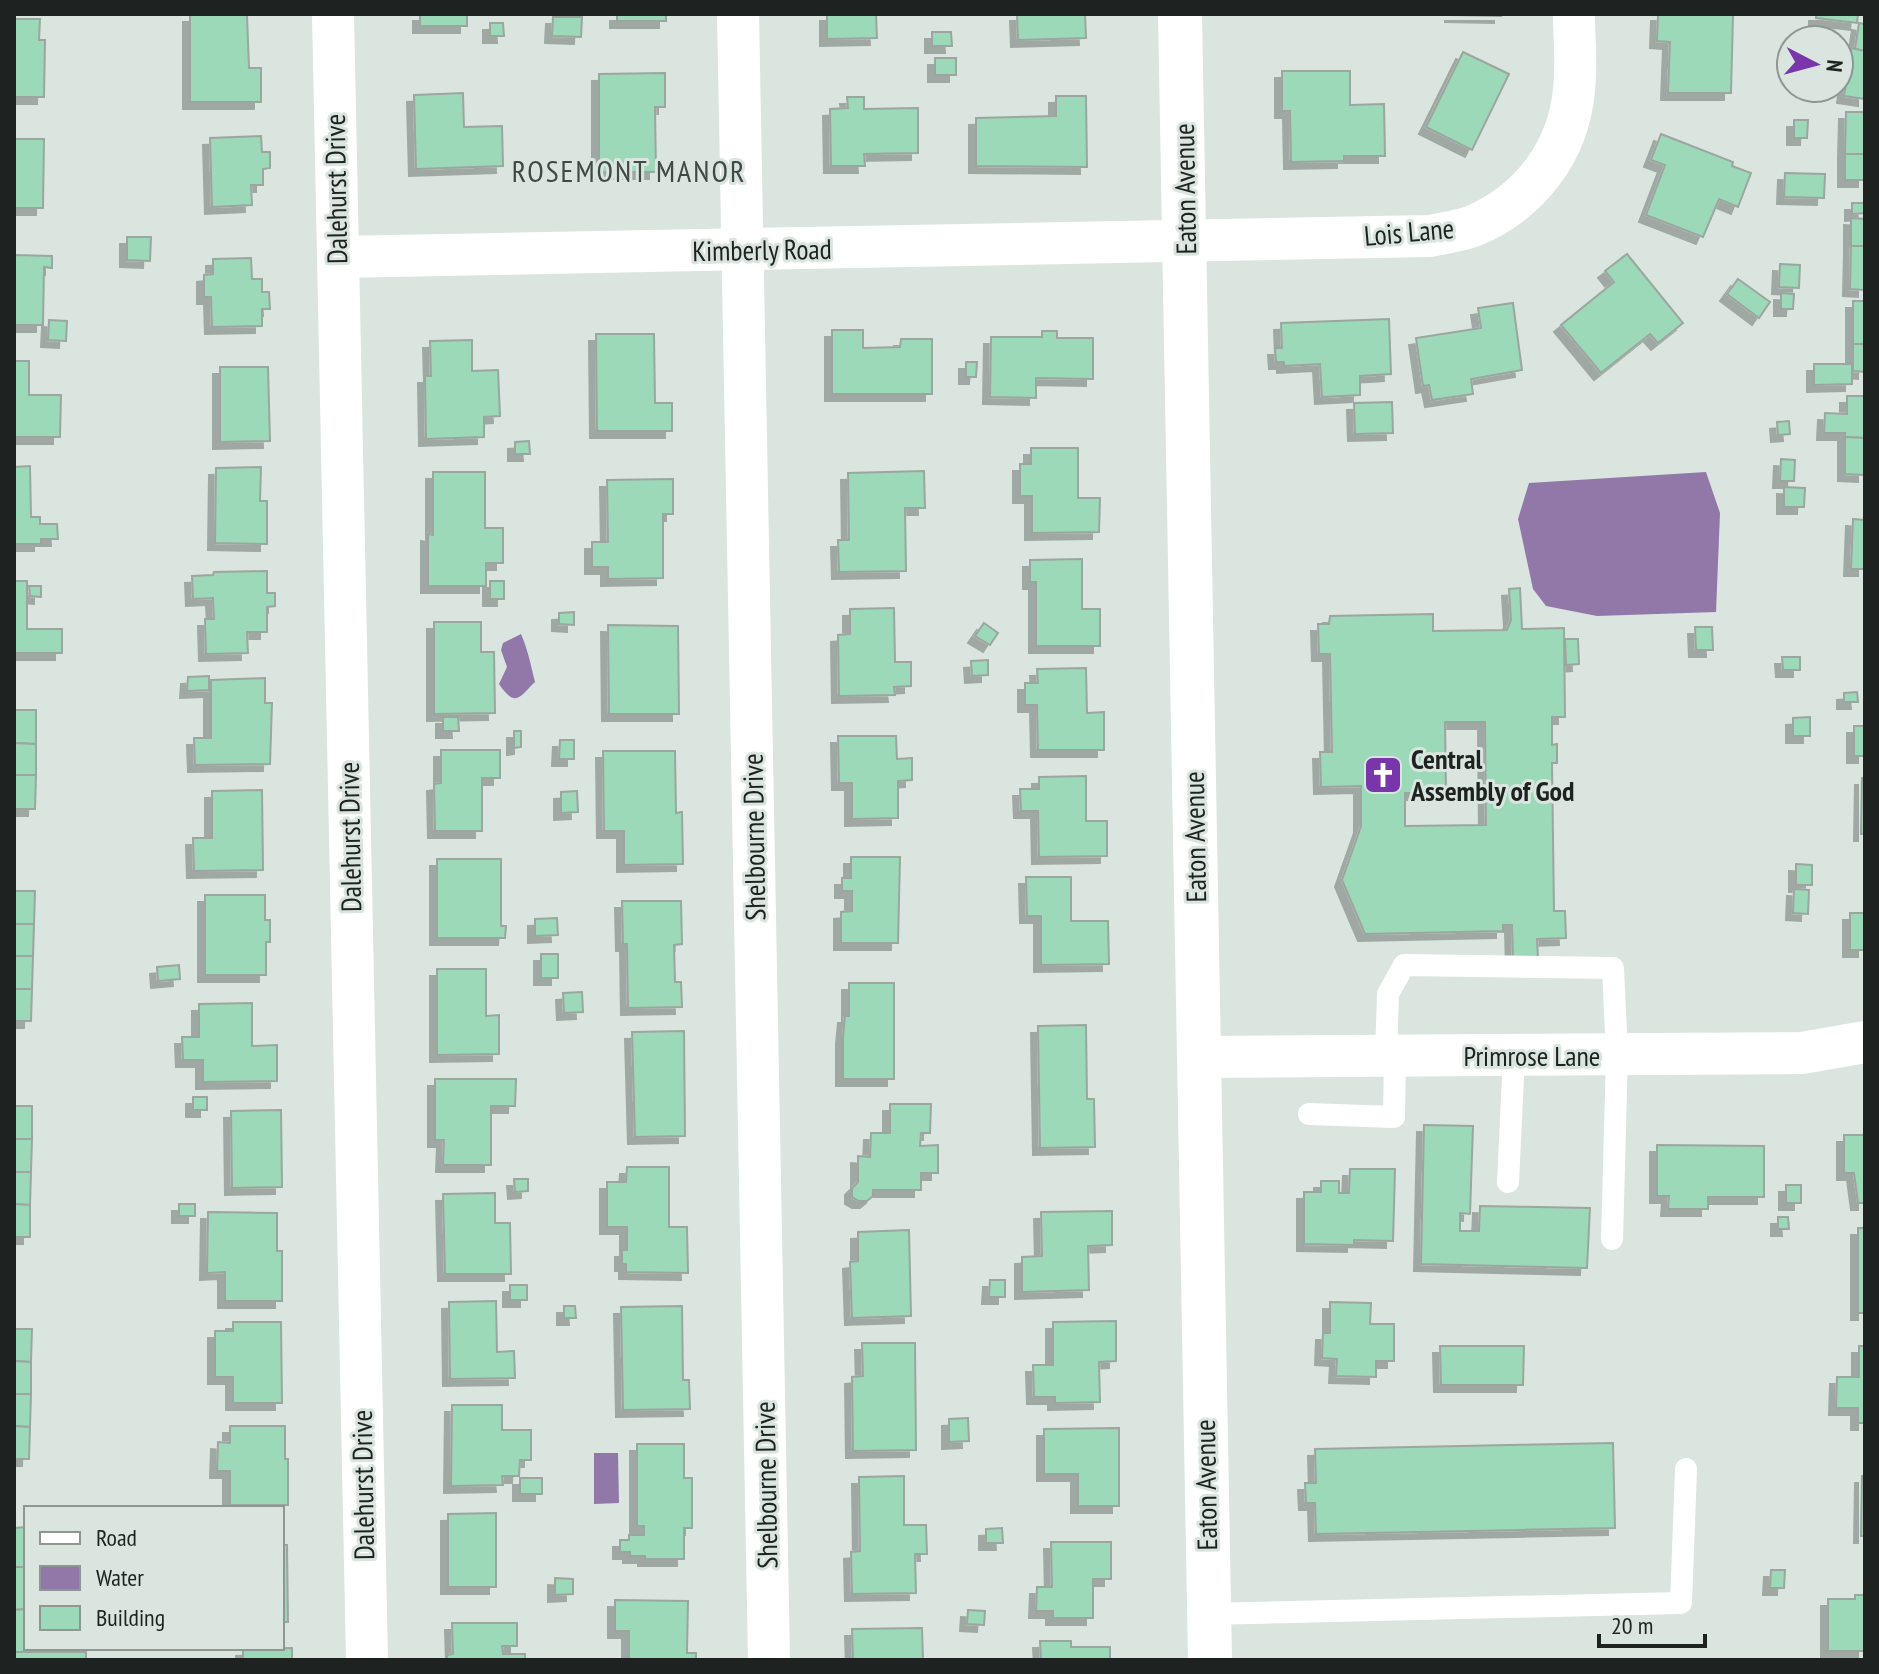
<svg xmlns="http://www.w3.org/2000/svg" width="1879" height="1674" font-family="'PT Sans Narrow',sans-serif">
<style>
.water{fill:#9178a8}
.building{fill:#9cd9b9;stroke:#9ca6a0;stroke-width:2;fill-rule:evenodd;filter:url(#shadow)}
.lines{fill:none;stroke-linecap:round;stroke-linejoin:round}
.service{stroke:#fff;stroke-width:22}
.minor{stroke:#fff;stroke-width:42}
.tertiary{stroke:#fff;stroke-width:44}
.labels{text-anchor:middle;stroke-width:6;stroke-linejoin:round;paint-order:stroke}
.street-label{font-size:28px;fill:#1e2220;stroke:#dae5df}
.poi-label{font-size:28px;font-weight:bold;fill:#1e2220;stroke:#dae5df;text-anchor:start}
.neighbourhood-label{font-size:30px;letter-spacing:2px;fill:#404944;stroke:#dae5df}
</style>
<defs>
<filter id="shadow"><feDropShadow dx="-7" dy="7" stdDeviation="0" flood-color="#0004"/></filter>
</defs>
<rect width="100%" height="100%" fill="#dae5df"/>
<g class="water">
<path d="M1706 472 1720 513 1716 612 1597 616 1546 606 1533 589 1518 519 1529 483Z"/>
<path d="M521 634C528 650 531 666 535 682 520 696 516 709 499 684L507 667 501 650 503 643Z"/>
<path d="M594 1453H618L619 1503 594 1504Z"/>
</g>
<g class="building">
<rect x="420" y="14" width="47" height="12"/>
<rect x="617" y="14" width="49" height="7"/>
<path d="M827 14H876L877 38 827 39Z"/>
<path d="M1017 14H1085L1086 38 1018 40Z"/>
<path d="M1452 14H1501V16L1452 15Z"/>
<path d="M1658 14 1733 15 1731 93H1668L1670 42 1657 41Z"/>
<path d="M1816 14H1858L1857 23 1816 18Z"/>
<path d="M190 15H247L249 68H261V102H190Z"/>
<path d="M553 17H582L581 37 552 36Z"/>
<path d="M14 19H40L39 40H45L44 97H14Z"/>
<path d="M490 23H503L504 36H490Z"/>
<path d="M1859 23 1865 24V51L1855 49Z"/>
<path d="M932 32H951L952 46H932Z"/>
<path d="M1851 48 1865 51V99L1844 96Z"/>
<path d="M1463 52 1509 74 1472 150 1426 127Z"/>
<rect x="935" y="58" width="21" height="17"/>
<path d="M1282 71H1350V105L1384 104 1385 156H1344V161L1291 162 1290 111H1282Z"/>
<path d="M665 73V107H655L656 172H599V74Z"/>
<path d="M463 93 464 127 502 126 503 166 416 169 414 95Z"/>
<path d="M1056 96H1086L1087 167 976 166V118L1056 116Z"/>
<path d="M847 97H864V109L918 108V153L864 154 865 166H831L830 109 848 108Z"/>
<path d="M1846 112H1865V154H1845Z"/>
<path d="M1794 120H1808L1807 138H1794Z"/>
<path d="M1661 134 1733 162 1732 166 1751 173 1738 207 1719 199 1703 237 1646 215 1665 165 1651 160Z"/>
<path d="M261 136 262 152H270V168L263 169V185H251L252 205 212 207 210 138Z"/>
<path d="M14 139H44L43 208H14Z"/>
<rect x="1845" y="154" width="20" height="26"/>
<path d="M1785 173 1825 174 1824 198 1784 197Z"/>
<path d="M1852 203H1864L1865 213 1852 214Z"/>
<path d="M1851 218 1865 219V246H1851Z"/>
<path d="M127 237H151L150 261 127 260Z"/>
<path d="M1851 246H1865V290L1850 289Z"/>
<path d="M1627 254 1683 323 1658 343 1650 334 1601 373 1561 325 1614 282 1605 271Z"/>
<path d="M14 255 52 256V268L44 267 43 325H14Z"/>
<path d="M251 258 252 279H262V292H269L270 309H262V326L212 327 211 297H204V275L213 274V259Z"/>
<path d="M1780 264 1800 265 1799 288 1779 287Z"/>
<path d="M1738 279 1770 302 1759 318 1727 294Z"/>
<path d="M1781 293 1794 294 1793 309H1781Z"/>
<rect x="1853" y="301" width="12" height="43"/>
<path d="M1513 303 1522 370 1471 379 1473 394 1432 400 1429 385 1423 386 1416 338 1481 328 1478 308Z"/>
<path d="M1389 319 1391 374 1360 376V395L1322 397 1320 364 1284 366V362H1276L1275 348H1282L1281 323Z"/>
<path d="M49 320 67 321 66 341 48 340Z"/>
<path d="M832 330H863V348L900 347 901 339H932V394H832Z"/>
<path d="M1042 331H1057V338H1093V379L1036 378V398L990 397 991 337H1042Z"/>
<path d="M596 334H654L655 403H672V431H597Z"/>
<path d="M472 340V371L498 370 500 416 484 417V437L426 439 425 376H431L430 341Z"/>
<path d="M1853 344H1865V372L1853 371Z"/>
<path d="M14 361H29V395H61L60 437H14Z"/>
<path d="M966 362H977L976 377H966Z"/>
<path d="M1814 364H1852V384L1814 385Z"/>
<path d="M220 367H268L270 441 220 442Z"/>
<path d="M1847 396H1865V438L1845 437V433H1824L1825 413 1847 414Z"/>
<path d="M1392 402 1393 433 1355 434 1354 403Z"/>
<path d="M1789 421 1790 434 1778 435 1777 422Z"/>
<path d="M1845 437 1865 438V475L1845 474Z"/>
<path d="M529 441 530 454H515V442Z"/>
<path d="M1031 448H1078V498H1100L1099 532 1032 533V496H1020V464H1031Z"/>
<path d="M1781 459 1795 460 1794 481H1780Z"/>
<path d="M30 466 31 517H40V524H57L58 539H41V544H14V467Z"/>
<path d="M261 467 260 501H267V544L215 543 216 468Z"/>
<path d="M924 471 925 508H905L906 571 839 572 838 540H849L848 473Z"/>
<path d="M433 472H485V528H503V563H486V586H428V534L433 535Z"/>
<path d="M673 479V514H663V578L608 579V567H592V542H608L607 480Z"/>
<path d="M1784 487 1805 488 1804 507H1784Z"/>
<path d="M1853 519 1865 520V569H1851Z"/>
<path d="M1082 559V609H1100V646H1036V582H1030V560Z"/>
<path d="M267 571V593H275V606L267 607V632H247L248 653 206 654 205 619H214L213 598 193 599 192 576 213 575 214 572Z"/>
<path d="M14 581H27V629H62V653H14Z"/>
<rect x="490" y="581" width="14" height="18"/>
<path d="M29 586H41V597L30 596Z"/>
<path d="M1520 588 1522 629 1564 628 1565 717H1552V745L1557 744V763H1552L1554 911H1565L1566 938 1537 939 1538 958 1513 959 1512 925H1503V931L1365 934 1342 880 1361 826V786L1321 787 1320 752H1332L1330 654H1319L1318 624H1329L1330 616 1433 614V631L1507 630 1511 620 1509 589ZM1445 722H1485L1486 825 1405 826V793H1446Z"/>
<path d="M894 608 895 662H911V686L894 687 895 695 839 696 838 635 850 634V609Z"/>
<path d="M574 612V625L559 624V613Z"/>
<path d="M434 622H481V652H494L495 713 434 714Z"/>
<path d="M984 623 998 633 990 645 975 636Z"/>
<path d="M608 625 678 626 679 714H609Z"/>
<path d="M1695 627H1712L1713 650H1696Z"/>
<path d="M1565 639H1578L1579 664 1566 665Z"/>
<path d="M1782 657H1800V670H1783Z"/>
<path d="M988 660V675L972 676 971 661Z"/>
<path d="M1086 668 1087 713 1104 712V750H1038L1037 705H1025V683H1038L1037 669Z"/>
<path d="M209 676V690L187 691 188 677Z"/>
<path d="M265 678V703H272L270 764 195 765 194 738H211V680Z"/>
<path d="M1857 692 1858 702H1844V693Z"/>
<path d="M14 710H36V744L14 743Z"/>
<path d="M443 717H458L459 731H443Z"/>
<path d="M1810 717V736H1793V718Z"/>
<rect x="1854" y="726" width="11" height="30"/>
<path d="M514 731H521V747L514 748Z"/>
<path d="M838 736H896L897 759 912 758V780L898 781V818L852 819V783H839Z"/>
<path d="M560 740H574V759H559Z"/>
<path d="M14 743 36 744V775H14Z"/>
<path d="M441 750H500V778H482V831H435L434 784 441 783Z"/>
<path d="M603 751H675L676 813 682 812 683 864 624 865V831H604Z"/>
<path d="M14 775H36L35 809H14Z"/>
<path d="M1086 776V821H1107V856L1039 857 1038 811H1021L1020 789H1039V777Z"/>
<path d="M1862 778H1865V834H1861Z"/>
<path d="M262 790 263 870 194 871 193 838H212V791Z"/>
<path d="M577 791 578 812 561 813V792Z"/>
<path d="M851 857H900L898 943H841V912L852 911V891H842V878H851Z"/>
<path d="M437 859H501V926H506L505 938H437Z"/>
<path d="M1796 864 1812 865V885H1796Z"/>
<path d="M1026 877H1071V921H1108L1109 964 1041 965V916H1027Z"/>
<path d="M1794 889 1809 890 1808 914 1793 913Z"/>
<path d="M14 891H35L34 924H14Z"/>
<path d="M205 895H265V920H270V942H266V975H205Z"/>
<path d="M622 901H681L682 944 674 945 675 982H681L682 1007 628 1008 627 944H623Z"/>
<rect x="1850" y="913" width="15" height="37"/>
<path d="M557 918 558 935 535 936V919Z"/>
<path d="M14 924H34L33 956H14Z"/>
<rect x="541" y="954" width="17" height="24"/>
<path d="M14 956H33L32 989H14Z"/>
<path d="M179 965 180 979 158 981 157 967Z"/>
<path d="M437 969H486V1016L499 1015V1054L437 1055Z"/>
<path d="M849 983H894V1079H843V1037L845 1016H849Z"/>
<path d="M14 989H32L31 1021H14Z"/>
<path d="M582 992 583 1012 564 1013 563 993Z"/>
<path d="M252 1003V1046L277 1045V1081L203 1082V1060H183L182 1037H199V1004Z"/>
<path d="M1086 1025 1087 1099H1094L1095 1147 1040 1148 1038 1026Z"/>
<path d="M684 1031 685 1136 635 1137 632 1032Z"/>
<path d="M435 1079H516L515 1106H491V1165H443L444 1140H435Z"/>
<rect x="193" y="1097" width="14" height="13"/>
<path d="M890 1104H931L930 1133H921L920 1146 938 1145V1173H921V1190H873V1196L867 1201H859L852 1197V1188L858 1182V1156L870 1157 871 1133H890Z"/>
<rect x="14" y="1106" width="18" height="33"/>
<path d="M281 1110 282 1187 232 1188 231 1111Z"/>
<path d="M1424 1125 1473 1126 1470 1214 1460 1213V1231H1479L1480 1206 1590 1208 1587 1268 1421 1264Z"/>
<path d="M1844 1135H1865V1203H1858L1854 1173H1844Z"/>
<path d="M14 1139H32L31 1172H14Z"/>
<path d="M1657 1145 1764 1146V1197H1708V1209H1668L1669 1196H1657Z"/>
<path d="M627 1167H669V1227H687L688 1273 626 1272V1264H622V1250H627V1227H607V1182H626Z"/>
<path d="M1350 1169H1395L1393 1241 1354 1240V1245L1304 1244V1192H1321V1181H1339V1193H1349Z"/>
<path d="M14 1172H31L30 1205 14 1204Z"/>
<path d="M514 1179H528V1191L515 1192Z"/>
<rect x="1786" y="1185" width="15" height="18"/>
<path d="M495 1193V1223H510L511 1274H445L443 1194Z"/>
<path d="M14 1204 30 1205V1237H14Z"/>
<rect x="179" y="1204" width="16" height="12"/>
<path d="M1112 1211V1245L1088 1246 1089 1290 1022 1292V1257L1042 1256 1041 1212Z"/>
<path d="M208 1212 277 1213V1251H282V1301H225V1272L207 1273Z"/>
<path d="M1778 1217H1788L1789 1229H1778Z"/>
<rect x="1858" y="1228" width="7" height="85"/>
<path d="M909 1230 911 1316 852 1318 850 1262 858 1261V1232Z"/>
<path d="M990 1280H1005V1297H989Z"/>
<rect x="510" y="1285" width="17" height="15"/>
<path d="M496 1301 497 1352 514 1351 515 1378 450 1379 449 1302Z"/>
<path d="M1330 1302 1371 1303 1370 1324H1394V1361H1376V1377L1336 1376 1337 1359 1322 1358 1323 1333H1330Z"/>
<path d="M564 1306H575L576 1318H564Z"/>
<path d="M682 1306 683 1380H689L690 1409 623 1410 621 1307Z"/>
<path d="M1116 1321V1361L1099 1362 1100 1402 1055 1403V1397H1034L1033 1365H1053V1322Z"/>
<path d="M233 1322H281L282 1403H233V1377H215V1331H233Z"/>
<path d="M14 1329H32L31 1362 14 1361Z"/>
<path d="M862 1343H915L916 1450 853 1451 852 1377 863 1376Z"/>
<path d="M1440 1346H1524L1523 1385H1441Z"/>
<path d="M1859 1346H1865V1423H1858V1408H1836L1837 1377H1859Z"/>
<path d="M14 1361 31 1362V1394H14Z"/>
<path d="M14 1394H31L30 1427 14 1426Z"/>
<path d="M452 1405H502V1430H531V1460H520L519 1476H502L503 1485 451 1486Z"/>
<path d="M968 1418 969 1441 949 1442V1419Z"/>
<path d="M14 1426 30 1427 29 1459H14Z"/>
<path d="M230 1426H285V1459H288V1505H230V1471H217L218 1442 230 1443Z"/>
<path d="M1119 1428V1506H1078V1474H1044V1429Z"/>
<path d="M1613 1443 1615 1528 1316 1534 1315 1503H1306L1305 1483H1316L1315 1449Z"/>
<path d="M637 1444H684V1478H692V1528H684V1559H645V1556H630V1552H620V1540H629V1535H644V1526H637Z"/>
<path d="M904 1476V1525H926L927 1554H915L916 1593 852 1594 851 1552 860 1551 859 1477Z"/>
<path d="M1862 1476H1865V1536H1861Z"/>
<rect x="520" y="1478" width="22" height="16"/>
<path d="M496 1513V1587H448V1514Z"/>
<path d="M26 1527V1567H14V1528Z"/>
<path d="M1002 1528 1003 1543H986V1529Z"/>
<path d="M1051 1542H1111V1579H1093V1618H1053V1611H1036L1037 1587H1052Z"/>
<path d="M282 1545H287L288 1622H282Z"/>
<path d="M14 1567H26V1609L14 1610Z"/>
<path d="M1771 1570H1785L1784 1588H1770Z"/>
<path d="M555 1578 573 1579V1594L555 1595Z"/>
<path d="M1855 1595H1865V1651H1828V1599H1855Z"/>
<path d="M615 1600 688 1601 687 1653H696V1660H629V1631H615Z"/>
<path d="M26 1609V1648H86V1652H14V1610Z"/>
<path d="M968 1610 985 1611 984 1625 967 1624Z"/>
<path d="M452 1623H517V1646H502L503 1654H525V1660H447V1655L453 1654Z"/>
<path d="M922 1628 923 1660H853L852 1629Z"/>
<path d="M1040 1641H1071V1647H1110V1660H1041Z"/>
<path d="M292 1648V1660H243V1649Z"/>
<rect x="14" y="1652" width="72" height="8"/>
</g>
<g class="lines">
<g class="service">
<path d="M1386 1056 1388 994 1404 965 1613 968 1617 1055 1612 1239"/>
<path d="M1309 1114 1394 1117 1395 1056"/>
<path d="M1508 1182 1514 1056"/>
<path d="M1209 1614 1681 1603 1686 1469"/>
</g>
<g class="minor">
<path d="M333 14 367 1660"/>
<path d="M738 14 769 1660"/>
<path d="M338 257 1430 236C1444 233 1460 231 1473 226 1530 202 1569 151 1574 89 1577 64 1574 39 1574 14"/>
<path d="M1199 1057 1802 1053 1865 1042"/>
</g>
<path class="tertiary" d="M1180 14 1210 1660"/>
</g>
<defs>
<g id="church-square" transform="scale(2)"><rect x="-9" y="-9" width="18" height="18" rx="4" fill="#7936aa" stroke="#dae5df"/><path d="M-1.2-6h2.4v3.5h3.3v2.4h-3.3V6h-2.4V-.1h-3.3v-2.4h3.3Z" fill="#fff"/></g>
</defs>
<g fill-rule="evenodd">
<use href="#church-square" x="1383" y="775"/>
</g>
<g class="labels">
<g class="street-label">
<text transform="translate(336 189) rotate(-91)" y="10">Dalehurst Drive</text>
<text transform="translate(1185 189) rotate(-91)" y="10">Eaton Avenue</text>
<text transform="translate(1409 232) rotate(-5)" y="10">Lois Lane</text>
<text transform="translate(762 250) rotate(-1)" y="10">Kimberly Road</text>
<text transform="translate(350 837) rotate(-91)" y="10">Dalehurst Drive</text>
<text transform="translate(754 837) rotate(-91)" y="10">Shelbourne Drive</text>
<text transform="translate(1195 837) rotate(-91)" y="10">Eaton Avenue</text>
<text x="1532" y="1066">Primrose Lane</text>
<text transform="translate(363 1485) rotate(-91)" y="10">Dalehurst Drive</text>
<text transform="translate(766 1485) rotate(-91)" y="10">Shelbourne Drive</text>
<text transform="translate(1206 1485) rotate(-91)" y="10">Eaton Avenue</text>
</g>
<g class="poi-label">
<text x="1411" y="769">Central<tspan x="1411" dy="32">Assembly of God</tspan></text>
</g>
<g class="neighbourhood-label">
<text x="629" y="182">ROSEMONT MANOR</text>
</g>
</g>
<rect width="1879" height="1674" fill="none" stroke="#1e2220" stroke-width="32"/>
<rect x="24" y="1506" width="260" height="144" fill="#dae5df" stroke="#8f9793" stroke-width="2"/>
<rect x="40" y="1532" width="40" height="12" fill="#ffffff" stroke="#8f9793" stroke-width="2"/>
<text x="96" y="1546" font-size="24" fill="#1e2220">Road</text>
<rect x="40" y="1566" width="40" height="24" fill="#9178a8" stroke="#8f9793" stroke-width="2"/>
<text x="96" y="1586" font-size="24" fill="#1e2220">Water</text>
<rect x="40" y="1606" width="40" height="24" fill="#9cd9b9" stroke="#8f9793" stroke-width="2"/>
<text x="96" y="1626" font-size="24" fill="#1e2220">Building</text>
<g transform="translate(1815 64) rotate(96)"><circle r="38" fill="#dae5df" stroke="#8f9793" stroke-width="2"/>
<path d="M0-6L14 30L0 20L-14 30Z" fill="#7936aa"/>
<text y="-12" font-size="22" font-weight="bold" text-anchor="middle" fill="#1e2220">N</text>
</g>
<path d="M1599 1634v12h106v-12" fill="none" stroke="#1e2220" stroke-width="4"/>
<text x="1611" y="1634" font-size="24" fill="#1e2220" stroke="#dae5df" stroke-width="6" paint-order="stroke">20 m</text>
</svg>
